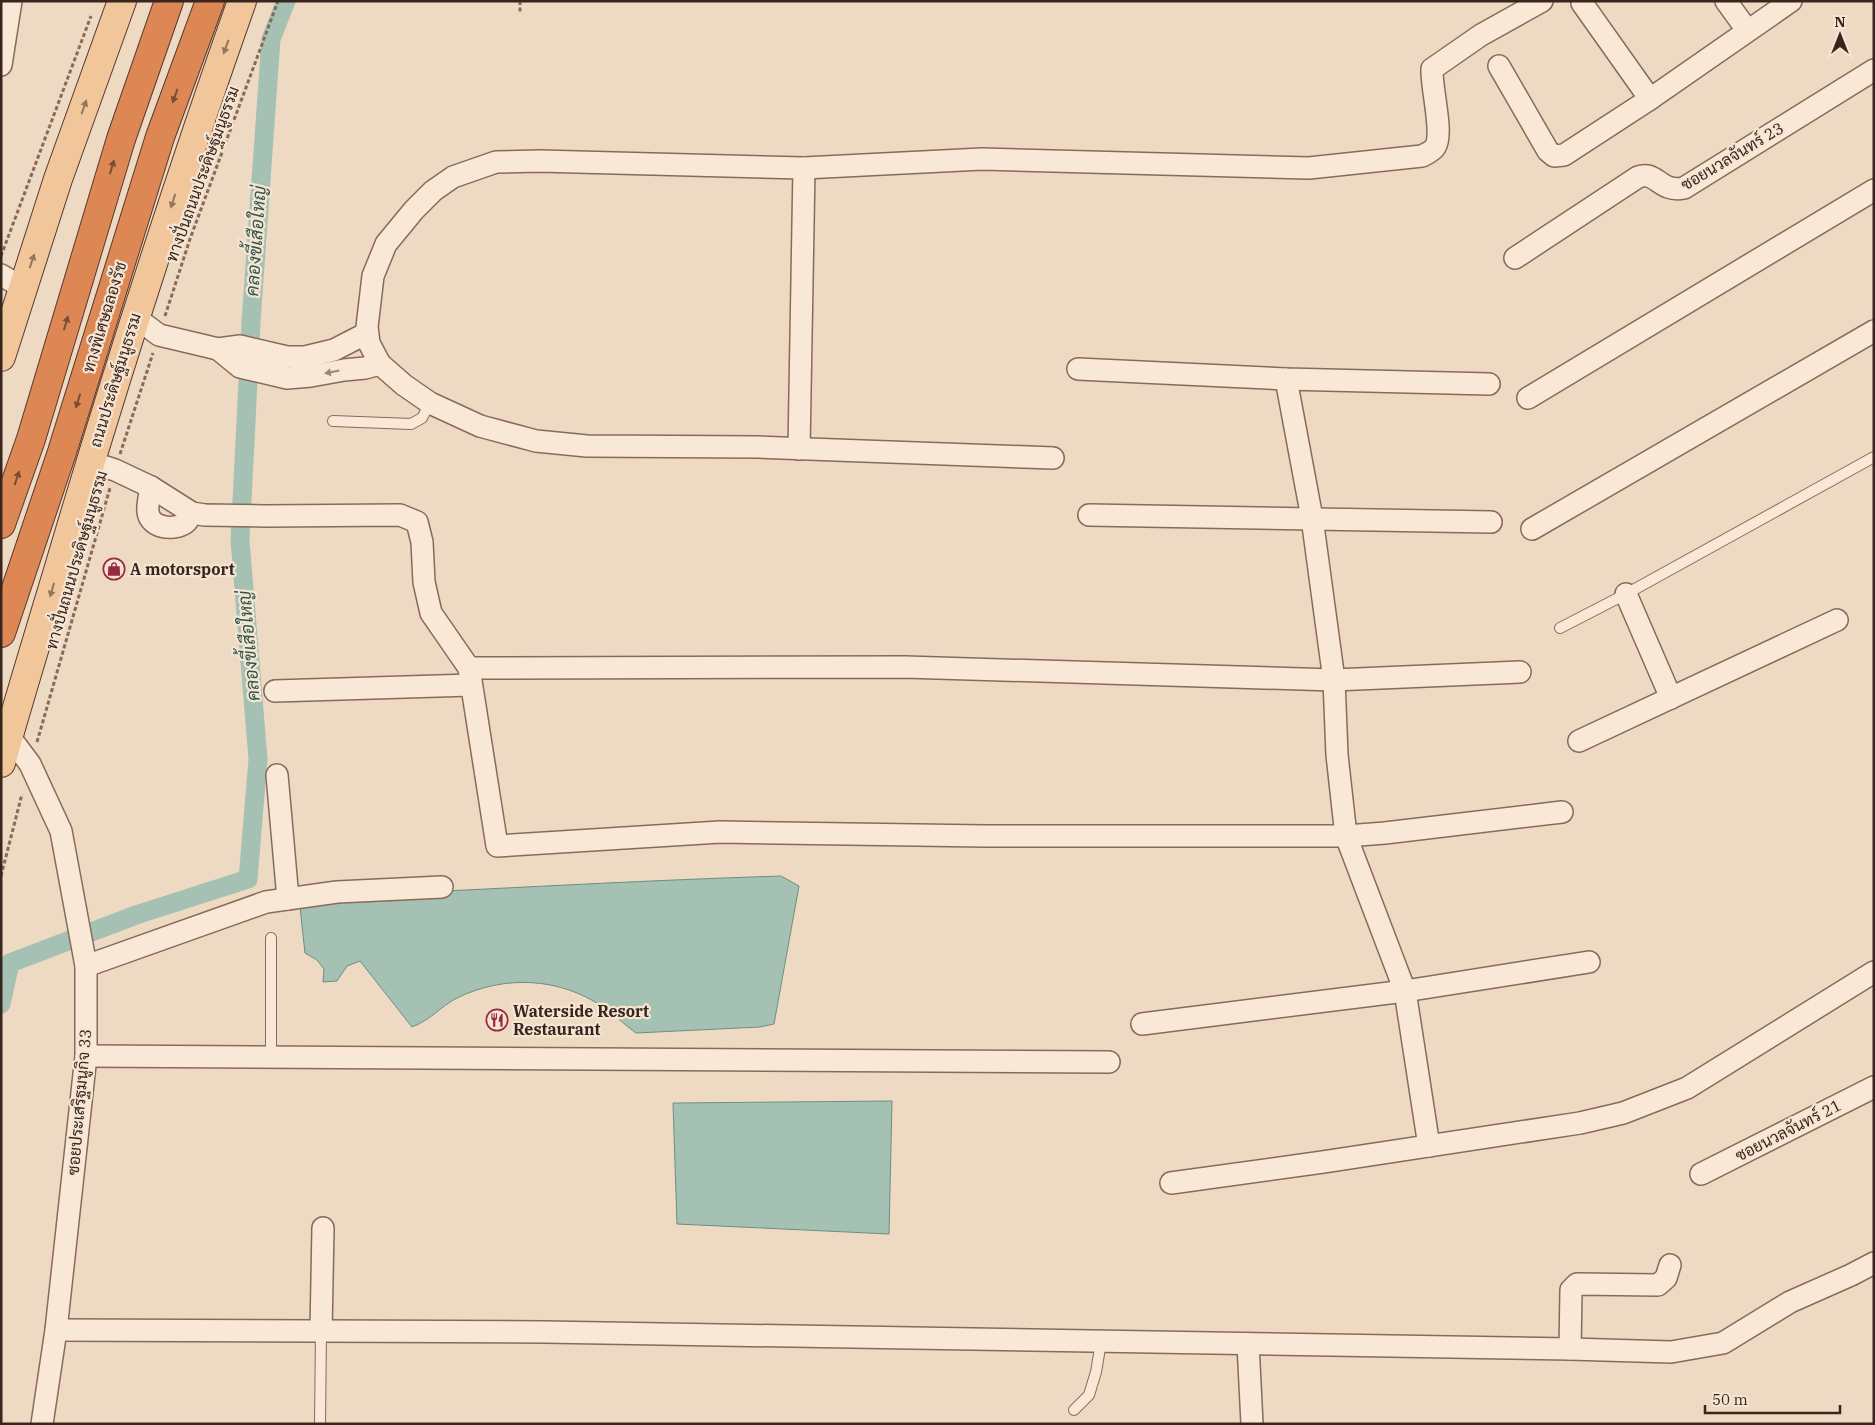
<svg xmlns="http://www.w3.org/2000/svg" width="1875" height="1425" font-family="'IBM Plex Serif',Sarabun,serif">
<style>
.water{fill:#a5c1b3;stroke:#6c8f80}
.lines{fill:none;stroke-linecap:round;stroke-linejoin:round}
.canal{stroke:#a5c1b3;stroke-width:19}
.lane-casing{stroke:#886a5a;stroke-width:12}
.street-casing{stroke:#886a5a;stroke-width:24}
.primary-casing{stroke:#56392e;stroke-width:30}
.highway-casing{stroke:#56392e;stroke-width:30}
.path{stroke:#886a5a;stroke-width:3;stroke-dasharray:4 2.5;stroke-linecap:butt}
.lane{stroke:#f9e8d6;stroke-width:10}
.street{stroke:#f9e8d6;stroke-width:21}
.primary{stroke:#f1c69b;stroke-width:28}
.highway{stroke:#dd8854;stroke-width:28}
.oneway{fill:#94765c}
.oneway2{fill:#7a4d34}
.oneway3{fill:#98877a}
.labels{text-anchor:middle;stroke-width:4.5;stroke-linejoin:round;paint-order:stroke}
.street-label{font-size:16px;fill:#38261e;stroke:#f5e5d2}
.poi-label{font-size:16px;font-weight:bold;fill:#38261e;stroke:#f5e5d2;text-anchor:start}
.water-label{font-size:18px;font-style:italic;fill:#2d574d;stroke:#f5e5d2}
</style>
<rect width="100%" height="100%" fill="#eed9c3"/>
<g class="water">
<path d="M781 876 799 886 774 1024 760 1027 636 1033C625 1025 615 1015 603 1007 559 977 504 975 457 998 441 1006 431 1020 412 1027L360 961 347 966 337 981 323 982 324 969 317 960 305 953 299 898C460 891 621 881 781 876Z"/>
<path d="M892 1101 889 1234 677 1224 673 1103Z"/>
</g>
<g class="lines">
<path class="canal" d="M1 1004 10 963 136 915 248 879 258 759 240 540 251 322 271 39 286 1"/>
<g class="lane-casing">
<g id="lane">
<path d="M333 421 411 424 422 418 430 403"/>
<path d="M1560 628 1626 594 1874 457"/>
<path d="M271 938V1057"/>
<path d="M1074 1410 1089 1395 1096 1372 1101 1342"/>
<path d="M320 1424 321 1331"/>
</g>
</g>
<g class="street-casing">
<g id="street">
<path d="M1726 1 1747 30"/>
<path d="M1582 3 1650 99"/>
<path d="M1 65 11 1"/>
<path d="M1499 66 1548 151 1554 156 1564 155 1650 99 1791 1"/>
<path d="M1515 258 1638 177C1657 170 1659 193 1684 188L1874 70"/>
<path d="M1 275 23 288"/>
<path d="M135 317 159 335 218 349 240 346 287 357H305L334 350 367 333"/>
<path d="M218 349 240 367 287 378 311 376 344 370 365 368 380 364"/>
<path d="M1078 369 1286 379 1489 384"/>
<path d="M1286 379 1312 518 1334 680 1337 755 1346 836 1405 991 1429 1146"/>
<path d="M1528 398 1874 190"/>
<path d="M799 449 804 168"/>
<path d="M1053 458 758 447 587 446 536 441 480 426 430 403 404 385 380 364 369 343 367 327 373 276 386 244 414 210 433 191 453 177 496 162 540 161 804 168 982 159 1309 168 1422 156C1426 154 1433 151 1435 147 1444 134 1431 88 1432 69L1481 35 1542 1"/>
<path d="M90 462 115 470 151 487 192 513 205 515 265 516 400 515 417 522 422 542 424 582 431 613 469 668 497 846 720 832 985 836H1346L1385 833 1562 812"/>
<path d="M151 487C150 495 147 504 148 512 150 528 173 531 185 523 188 521 190 516 192 513"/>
<path d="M1089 515 1491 522"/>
<path d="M1532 529 1874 331"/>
<path d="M1626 594 1671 698"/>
<path d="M469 668 905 667 1334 680 1520 672"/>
<path d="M275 691 471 685"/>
<path d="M9 736 30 764 61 831 86 966V1056L56 1330 42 1424"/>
<path d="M1579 741 1837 620"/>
<path d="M277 775 288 899"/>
<path d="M86 966 266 902 337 892 442 887"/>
<path d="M1142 1024 1405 991 1589 962"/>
<path d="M86 1056 1109 1062"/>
<path d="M1701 1174 1874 1087"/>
<path d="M1171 1183 1323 1162 1580 1123 1623 1113 1687 1088 1874 972"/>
<path d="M56 1330 545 1332 1570 1349 1671 1352 1723 1343 1790 1302 1851 1275 1874 1263"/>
<path d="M321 1331 323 1228"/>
<path d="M1248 1344 1252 1424"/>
<path d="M1570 1349 1571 1290 1577 1284 1658 1285 1666 1278 1670 1265"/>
</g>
</g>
<g class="primary-casing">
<g id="primary">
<path d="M1 357 58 179 122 1"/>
<path d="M1 763C19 699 38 637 57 574 114 381 175 190 242 1"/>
</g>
</g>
<g class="highway-casing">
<g id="highway">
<path d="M1 524 31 439 121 139 169 1"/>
<path d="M1 633 62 452 160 137 210 1"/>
</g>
</g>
<g class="path">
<path d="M520 1V13"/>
<path d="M1 256 91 16"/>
<path d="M165 316 190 239 278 1"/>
<path d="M120 454 153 353"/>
<path d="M37 742 110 488"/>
<path d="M1 876 22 794"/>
</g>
<use href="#lane" class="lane"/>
<use href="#street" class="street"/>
<use href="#primary" class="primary"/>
<use href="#highway" class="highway"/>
</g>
<defs><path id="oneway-solid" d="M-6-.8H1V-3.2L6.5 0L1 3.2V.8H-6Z" transform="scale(1.25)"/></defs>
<g class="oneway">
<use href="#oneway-solid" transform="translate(226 47) rotate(110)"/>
<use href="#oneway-solid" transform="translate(84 107) rotate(-70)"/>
<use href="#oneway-solid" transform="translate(173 201) rotate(108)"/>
<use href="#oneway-solid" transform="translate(32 261) rotate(-72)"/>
<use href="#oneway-solid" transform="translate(52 590) rotate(106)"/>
</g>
<g class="oneway2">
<use href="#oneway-solid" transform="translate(175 96) rotate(110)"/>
<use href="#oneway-solid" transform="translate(112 167) rotate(-73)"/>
<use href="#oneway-solid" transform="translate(66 323) rotate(-73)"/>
<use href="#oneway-solid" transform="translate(78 401) rotate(107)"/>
<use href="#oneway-solid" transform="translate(17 478) rotate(-71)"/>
</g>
<use class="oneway3" href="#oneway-solid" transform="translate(332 372) rotate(169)"/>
<defs>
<g id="shop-ring" transform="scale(1.125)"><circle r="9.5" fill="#f5e5d2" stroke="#972a3f" stroke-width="1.5"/><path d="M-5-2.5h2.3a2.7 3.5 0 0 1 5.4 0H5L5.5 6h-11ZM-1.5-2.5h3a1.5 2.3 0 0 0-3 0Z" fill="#972a3f"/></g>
<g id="restaurant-ring" transform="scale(1.125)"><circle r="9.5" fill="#f5e5d2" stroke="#972a3f" stroke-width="1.5"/><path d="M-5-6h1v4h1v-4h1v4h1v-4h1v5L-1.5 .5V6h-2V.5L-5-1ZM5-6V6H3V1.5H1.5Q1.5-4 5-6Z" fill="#972a3f"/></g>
</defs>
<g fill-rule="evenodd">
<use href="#shop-ring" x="114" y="569"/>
<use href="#restaurant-ring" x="497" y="1020"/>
</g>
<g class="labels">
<g class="street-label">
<text transform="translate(1732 156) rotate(-31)" y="6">ซอยนวลจันทร์ 23</text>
<text transform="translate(202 174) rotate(-70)" y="6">ทางปั่นถนนประดิษฐ์มนูธรรม</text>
<text transform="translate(104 317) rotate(-73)" y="6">ทางพิเศษฉลองรัช</text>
<text transform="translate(115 380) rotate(-73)" y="6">ถนนประดิษฐ์มนูธรรม</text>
<text transform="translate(76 560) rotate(-74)" y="6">ทางปั่นถนนประดิษฐ์มนูธรรม</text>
<text transform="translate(79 1102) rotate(-85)" y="6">ซอยประเสริฐมนูกิจ 33</text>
<text transform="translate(1788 1130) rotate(-27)" y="6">ซอยนวลจันทร์ 21</text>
</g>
<g class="poi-label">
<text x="130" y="575">A motorsport</text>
<text x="513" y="1017">Waterside Resort<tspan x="513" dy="18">Restaurant</tspan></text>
</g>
<g class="water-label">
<text transform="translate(256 241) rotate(-86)" y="6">คลองขี้เสือใหญ่</text>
<text transform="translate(249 646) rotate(-95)" y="6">คลองขี้เสือใหญ่</text>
</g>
</g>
<rect width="1875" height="1425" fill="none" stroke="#38261e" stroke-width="5"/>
<g transform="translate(1840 35)" stroke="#f5e5d2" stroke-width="4" paint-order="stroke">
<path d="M0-4L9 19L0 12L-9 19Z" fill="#38261e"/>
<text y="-8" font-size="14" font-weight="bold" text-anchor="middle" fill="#38261e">N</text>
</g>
<path d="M1705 1405v8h135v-8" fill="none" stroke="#38261e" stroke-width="2.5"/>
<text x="1712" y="1405" font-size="15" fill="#38261e" stroke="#f5e5d2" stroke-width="4" paint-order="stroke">50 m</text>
</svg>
